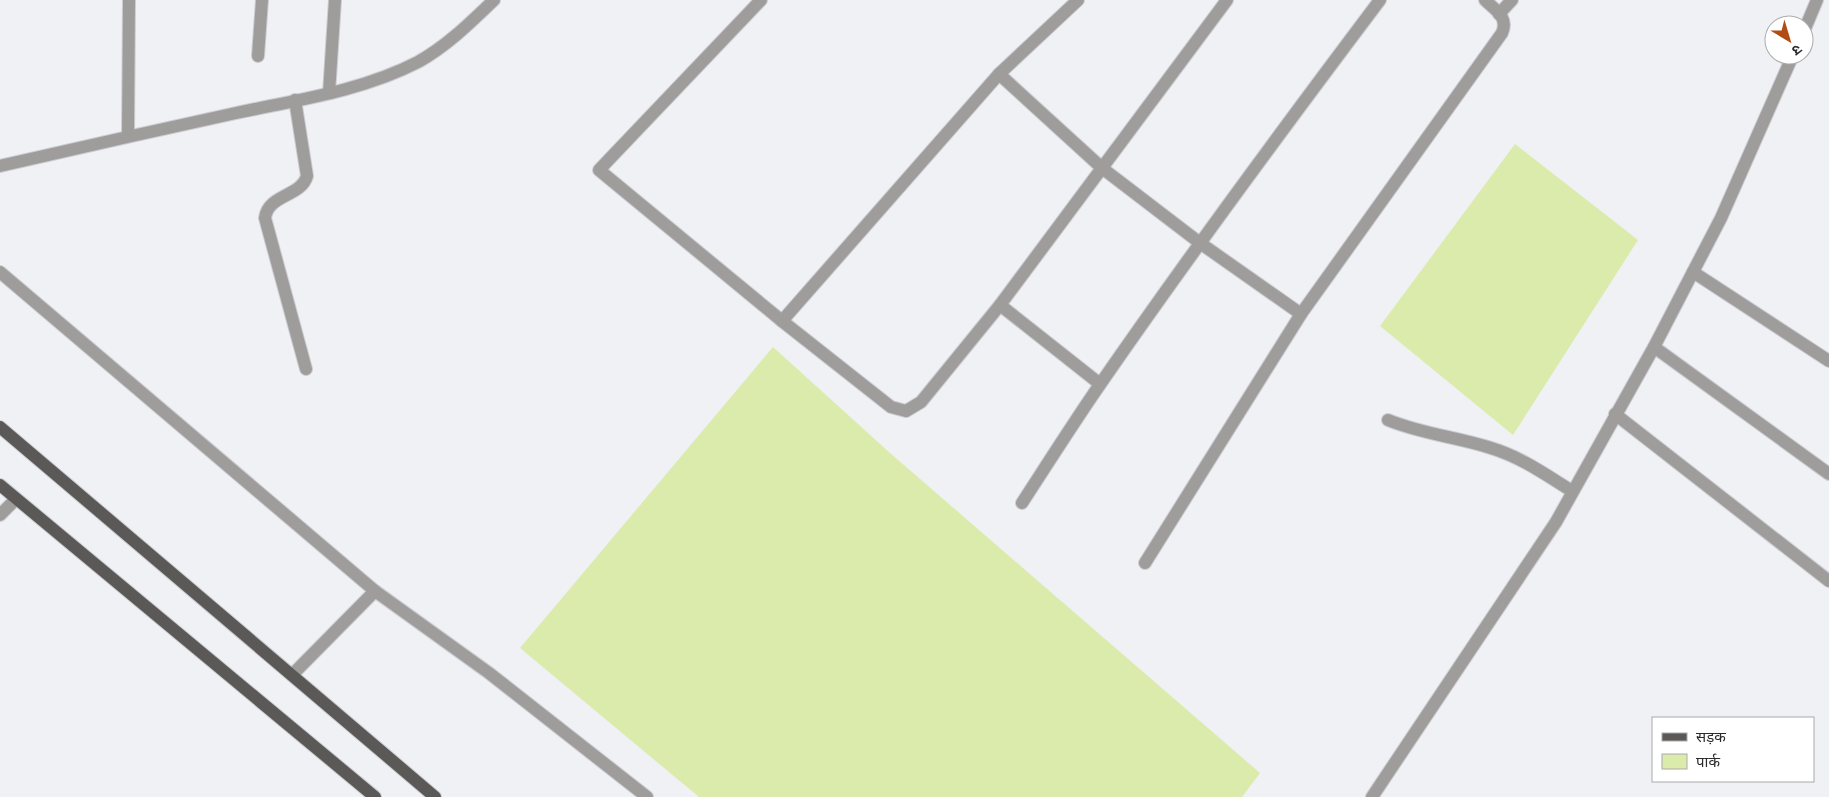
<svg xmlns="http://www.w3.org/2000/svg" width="1829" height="797" font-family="'IBM Plex Sans','Noto Sans Devanagari',sans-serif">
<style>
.green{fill:#dbebab}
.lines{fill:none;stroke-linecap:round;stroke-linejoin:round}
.minor-casing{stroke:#cccdd1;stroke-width:14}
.primary-casing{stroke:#cccdd1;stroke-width:14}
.minor{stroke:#9e9d9c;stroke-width:12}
.primary{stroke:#5b5957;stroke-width:12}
</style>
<rect width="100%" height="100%" fill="#eff1f5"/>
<g class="green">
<path d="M1515 144 1638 240 1513 435 1380 326Z"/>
<path d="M773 347 890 453 1260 773 1242 797H699L520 648Z"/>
</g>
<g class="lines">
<g class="minor-casing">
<g id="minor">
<path d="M761 0 599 170 782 321 891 407 906 411 921 402 1000 305 1227 0"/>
<path d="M1499 14 1512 0"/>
<path d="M1804 31 1817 0"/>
<path d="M258 56 262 0"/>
<path d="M999 74 1102 168 1200 243 1301 314 1502 33C1509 17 1495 10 1485 0"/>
<path d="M329 93 335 0"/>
<path d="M295 100 307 176C301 197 268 194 265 218L306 369"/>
<path d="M128 136 129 0"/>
<path d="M0 166C79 148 157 130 236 113 297 100 362 91 418 62 447 46 471 22 494 0"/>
<path d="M0 272 375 591 489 673 647 797"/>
<path d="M1693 272 1829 361"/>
<path d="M1000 305 1100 384"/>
<path d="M782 321 999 74 1078 0"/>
<path d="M1654 347 1829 474"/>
<path d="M1615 414 1829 581"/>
<path d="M1388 420C1422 434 1457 437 1491 448 1521 457 1546 475 1572 491"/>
<path d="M1022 503C1048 463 1074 422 1101 383 1191 253 1285 126 1380 0"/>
<path d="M0 515 16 499"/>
<path d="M1145 563 1301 314"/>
<path d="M292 675 375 591"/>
<path d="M1372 797 1556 522 1654 347 1721 218 1793 55"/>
</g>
</g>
<g class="primary-casing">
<g id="primary">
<path d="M0 427 435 797"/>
<path d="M0 485 375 797"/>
</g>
</g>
<use href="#minor" class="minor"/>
<use href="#primary" class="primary"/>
</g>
<rect x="1652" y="717" width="162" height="65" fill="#ffffff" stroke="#aaaaab"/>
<rect x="1662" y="733" width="25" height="8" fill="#5b5957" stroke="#aaaaab"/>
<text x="1696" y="742" font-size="15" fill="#2a2b2c">सड़क</text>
<rect x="1662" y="754" width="25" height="15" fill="#dbebab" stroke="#aaaaab"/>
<text x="1696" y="767" font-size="15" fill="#2a2b2c">पार्क</text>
<g transform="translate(1789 40) rotate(142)"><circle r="24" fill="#ffffff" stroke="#aaaaab"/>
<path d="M0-4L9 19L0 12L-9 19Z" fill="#b04d15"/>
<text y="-8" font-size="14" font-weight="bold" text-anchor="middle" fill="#2a2b2c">उ</text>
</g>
</svg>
